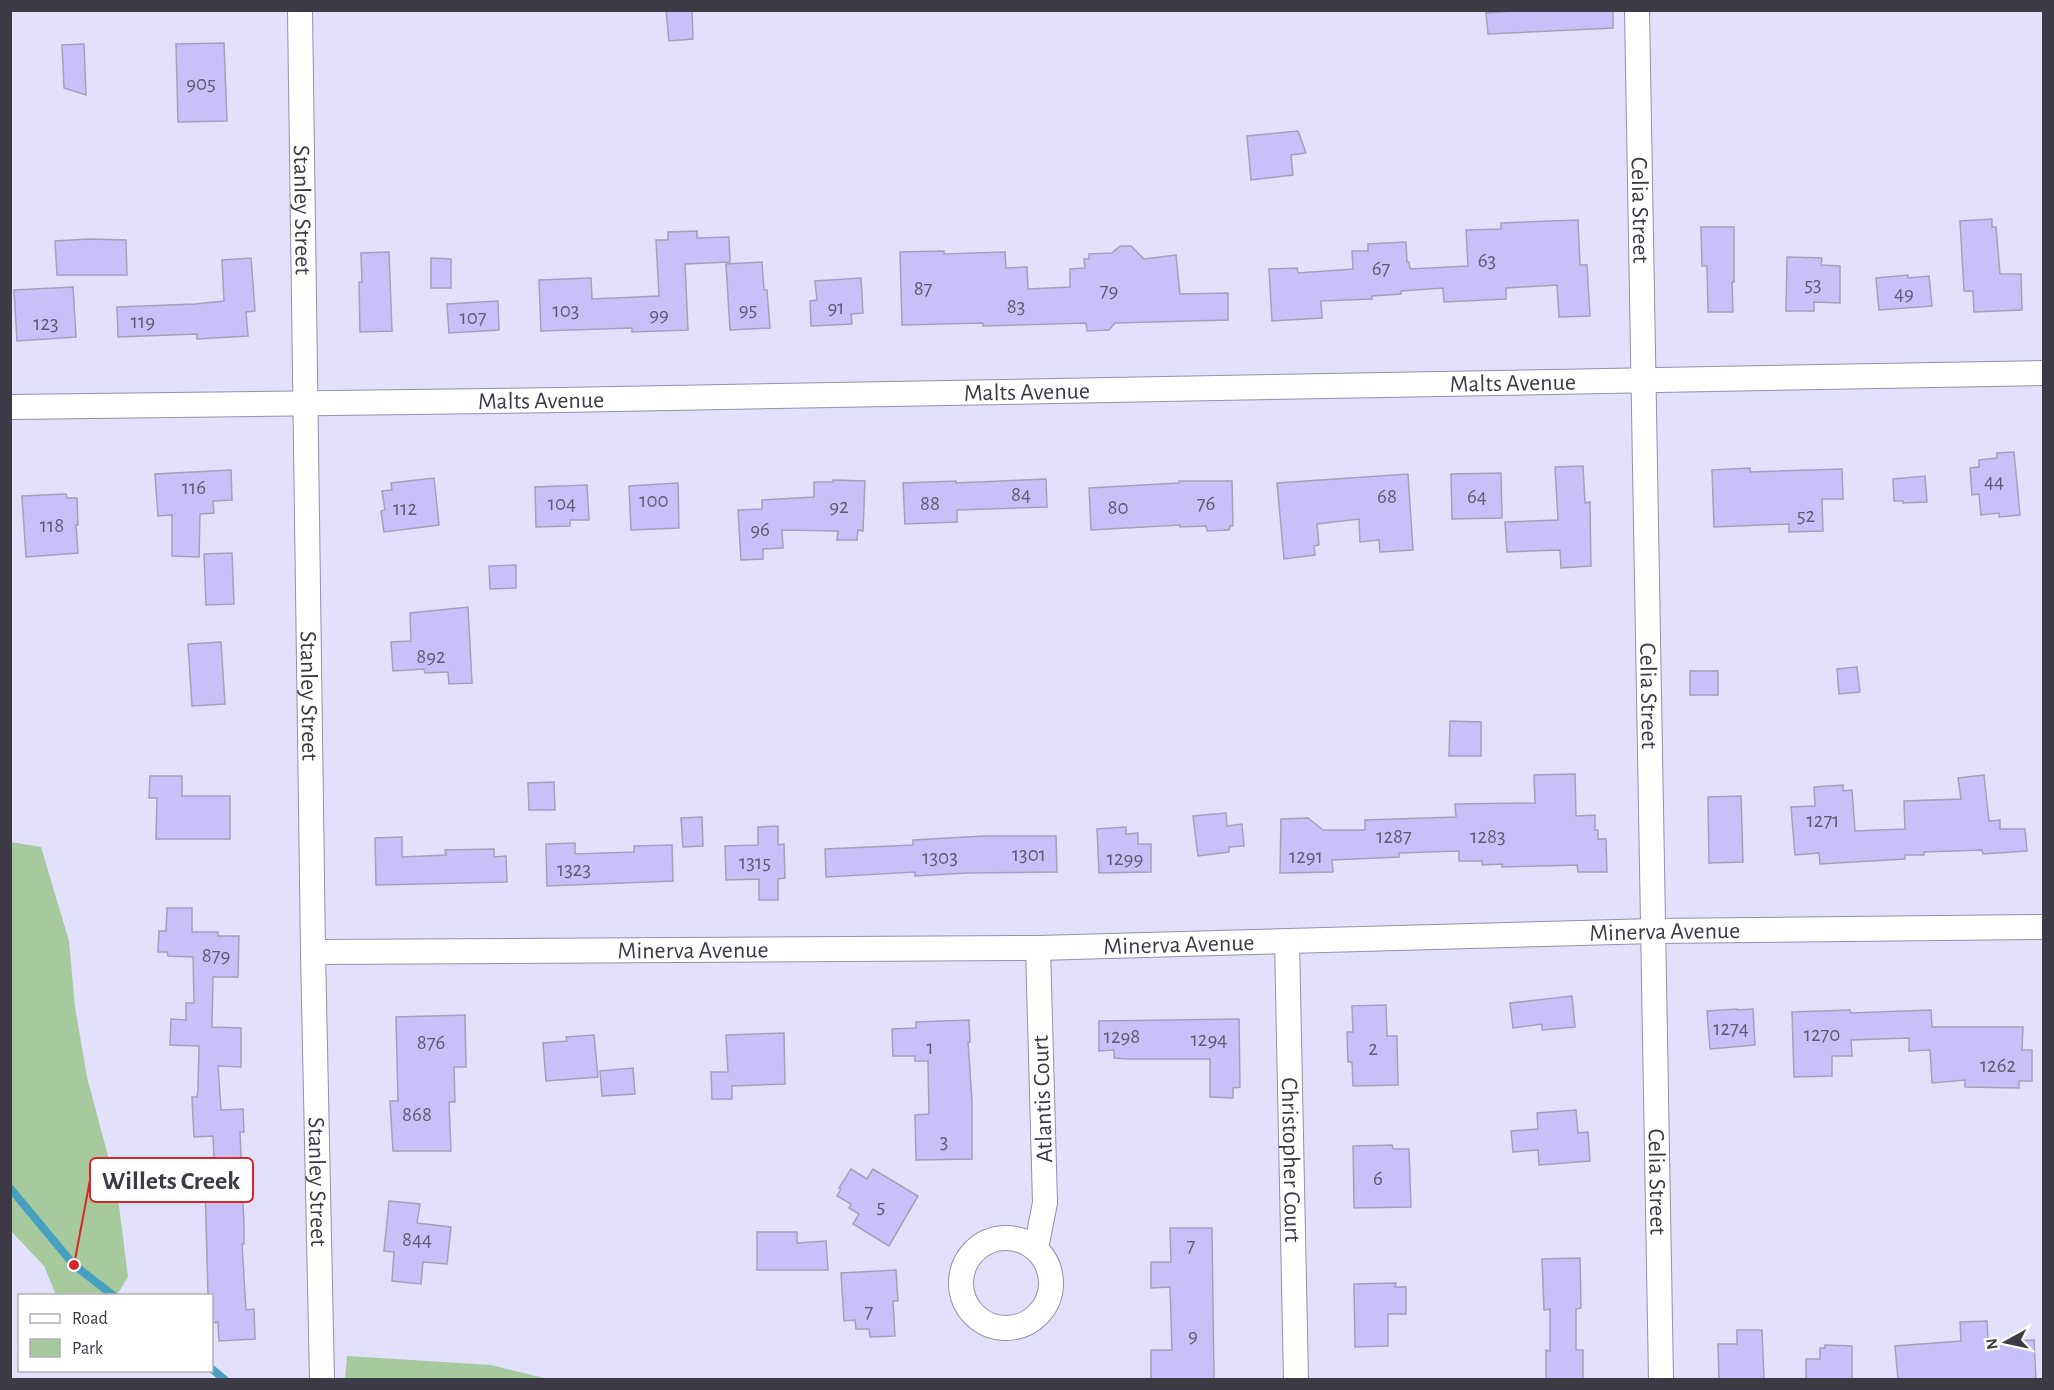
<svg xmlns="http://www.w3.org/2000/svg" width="2054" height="1390" font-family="'Alegreya Sans',sans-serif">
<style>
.green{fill:#a7c99e}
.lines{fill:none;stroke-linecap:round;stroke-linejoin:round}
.stream{stroke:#48a0c1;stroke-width:8}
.building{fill:#c8c0f8;stroke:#a3a0ba;stroke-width:1.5}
.minor-casing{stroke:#9390aa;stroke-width:26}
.minor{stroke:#fff;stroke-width:24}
.labels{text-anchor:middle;stroke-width:6;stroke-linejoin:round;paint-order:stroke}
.number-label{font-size:21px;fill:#5e5c72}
.street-label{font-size:24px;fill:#3b3a45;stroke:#fff}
.leader{fill:none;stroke:#d62828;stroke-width:2}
.callout-dot{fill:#d62828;stroke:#fff;stroke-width:2}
.callout{fill:#fff;stroke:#d62828;stroke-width:2}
.callout-label{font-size:26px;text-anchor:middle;font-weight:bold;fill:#3b3a45}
</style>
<rect width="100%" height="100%" fill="#e3e0fc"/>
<g class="green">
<path d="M11 842 41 847 69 941 75 1007 87 1077 117 1190 128 1277 117 1295H56L44 1266 11 1231Z"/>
<path d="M347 1356 491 1365 548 1379H345Z"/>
</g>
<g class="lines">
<g class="stream">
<path d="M10 1188 74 1265 114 1296"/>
<path d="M212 1369 225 1380"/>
</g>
</g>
<g class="building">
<path d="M666 10H692L693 39 669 41Z"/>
<path d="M1526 10H1613V28L1488 34 1486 13Z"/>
<path d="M224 43 227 121 178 122 176 44Z"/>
<path d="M84 44 86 95 64 88 62 45Z"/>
<path d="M1298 131 1306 153 1291 155 1293 175 1251 180 1247 136Z"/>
<path d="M1992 219V227H1996L2000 274H2021L2022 310 1974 312 1973 291H1964L1960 221Z"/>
<path d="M1578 220 1580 265H1587L1590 316 1559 317 1557 285 1506 288V299L1444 302 1443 288 1401 291V294L1372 296V299L1321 301 1322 318 1272 321 1269 269 1297 268 1298 273 1353 269 1352 251H1368V244L1406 242 1407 262H1409L1410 269 1468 266 1466 230 1501 229V223Z"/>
<path d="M1701 227H1734V282H1732L1733 312H1708L1707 266H1702Z"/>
<path d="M697 231V238L729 237 730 262 685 264 688 330 632 332V328L541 331 539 280 591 278 592 299 659 296 656 240H668V232Z"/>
<path d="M88 239 126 240 127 275H57L55 241Z"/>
<path d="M1120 246H1131L1144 259 1176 255 1180 294 1228 293V320L1115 323 1109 330 1087 331 1086 323 983 326V323L902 325 900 252 944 251V254L1005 252 1006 268 1027 267 1028 289 1070 287V269L1085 268 1084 259H1089V254L1112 253Z"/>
<path d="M389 252 392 331 360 332 359 282H362L361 253Z"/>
<path d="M1787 257 1822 258 1821 265 1840 266V303L1814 302V311H1786Z"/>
<path d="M251 258 255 311 246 312 248 336 197 339V334L118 337 117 307 195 304 224 301 222 260Z"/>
<path d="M431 258 451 259V288H431Z"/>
<path d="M762 262 764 290H767L770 328 730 330 726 264Z"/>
<path d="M1908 275V278L1929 276 1932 306 1879 310 1876 278Z"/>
<path d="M861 278 863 313 851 314 852 324 811 326 810 301 817 300 815 281Z"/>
<path d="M73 287 76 337 17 341 14 290Z"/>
<path d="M498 301 499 330 449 333 447 304Z"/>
<path d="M2014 452 2020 515 1999 517V513L1981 515 1979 494 1972 495 1970 468 1979 467V460L1997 458V453Z"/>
<path d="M1583 466 1585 503 1590 502 1591 566 1561 568 1560 550 1507 552 1505 522 1558 520 1555 467Z"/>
<path d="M1750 468V472L1842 469 1843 499H1822L1823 531 1789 532V524L1714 527 1712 470Z"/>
<path d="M231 470 232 500 213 501 214 513 200 514 199 557 172 556V515L158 516 155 474Z"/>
<path d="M1501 473 1502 518 1452 519 1451 474Z"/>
<path d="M1408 474 1413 550 1380 552 1379 540 1360 542 1359 519 1317 524 1319 545 1314 546 1315 555 1284 559 1277 483Z"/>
<path d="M1925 476 1927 502 1903 503V501H1894L1893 479Z"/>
<path d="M434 478 439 525 384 532 381 511 385 510 382 491 392 490 391 483Z"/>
<path d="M1046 479 1047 507 957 510V522L905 524 903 483 956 481V483Z"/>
<path d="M833 480 865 481 863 531 858 530 857 540H837L838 531 782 530 783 548 763 549V559L741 560 738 510 762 509V500L814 497V482H833Z"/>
<path d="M1179 481H1232L1233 526H1230L1229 530 1207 531 1206 526 1180 527V525L1091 530 1089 488 1179 483Z"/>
<path d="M678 483 679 528 631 530 629 486Z"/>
<path d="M587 485 589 520H570V526L536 527 535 487Z"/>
<path d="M66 494 67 498H77L78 525H76L78 553 26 557 22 496Z"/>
<path d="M232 553 234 604 206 605 204 554Z"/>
<path d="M516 565V588L490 589 489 566Z"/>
<path d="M468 607 472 683 449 684 448 672 425 673 424 669 393 671 391 642 411 641 410 613Z"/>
<path d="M221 642 225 704 192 706 188 644Z"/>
<path d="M1857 667 1860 692 1839 694 1837 669Z"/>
<rect x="1690" y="671" width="28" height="24"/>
<path d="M1450 721 1481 722V756H1449Z"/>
<path d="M1575 774 1576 816 1595 815V830H1598V839H1606L1607 872H1578L1577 865 1502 867V864L1482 865V861H1459V851L1399 853V857L1332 860 1333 872 1280 873 1281 819 1308 818 1323 830H1365V820L1456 817 1455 804 1535 803 1534 775Z"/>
<path d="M1984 775 1989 821 2000 820V829H2025L2027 851 1983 854 1982 850 1924 852V855H1905V859L1820 864 1819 853 1795 855 1791 807 1815 806 1814 787 1843 785V791L1852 790 1855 831 1905 829 1904 801 1961 799 1958 778Z"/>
<path d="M150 776H182V796H230V839H156L157 798H149Z"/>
<path d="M554 782 555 810H529L528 783Z"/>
<path d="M1741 796 1743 862 1709 863 1708 797Z"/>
<path d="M1226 813 1227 826 1242 824 1244 846 1229 847V852L1198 856 1193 816Z"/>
<path d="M702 817 703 846 683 847 681 818Z"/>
<path d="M778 826V845L784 844 785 878 778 879V900H759V879L726 880 725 846 758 845V827Z"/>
<path d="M1126 827V834L1138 833V844H1151V872L1099 873 1097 829Z"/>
<path d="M984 836H1056L1057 872 967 873 915 876V872L826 877 825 849 913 845V840Z"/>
<path d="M402 837V857L446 855 445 850 494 849V857L506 856 507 882 376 885 375 838Z"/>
<path d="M575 843V854L634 852V846L672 845 673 881 547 886 546 844Z"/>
<path d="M167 908H192V932H218V936H239L238 977H213L212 1027 241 1028V1067L218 1066 221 1110 243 1109 244 1132H240L244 1226V1244H242L246 1310 254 1309 255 1339 219 1341 218 1322 212 1323V1296H208L205 1184H215L213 1136 194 1137 192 1097H197L198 1089 199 1046 170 1045 171 1019 186 1020V1003H194L193 957 168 956 167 952H158L159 931H166Z"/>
<path d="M1572 996 1575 1027 1542 1030V1024L1513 1028 1510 1003Z"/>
<path d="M1386 1005 1387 1036H1397L1398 1085 1353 1086 1352 1062H1348L1347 1032H1353L1352 1006Z"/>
<path d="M1737 1009V1010L1753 1009 1755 1045 1710 1049 1707 1011Z"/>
<path d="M1850 1010 1851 1013 1931 1010 1932 1027H2023L2022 1050H2032V1081H2019V1088L1965 1087V1080L1932 1083 1930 1050 1909 1051V1038L1851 1040 1852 1056H1832V1076L1794 1077 1792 1012Z"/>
<path d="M465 1015 466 1067H454L455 1102H449L451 1151H393L390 1101H398L396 1017Z"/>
<path d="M1239 1019 1240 1087 1233 1088V1098L1210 1097V1059H1128L1114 1058V1050L1099 1051V1021Z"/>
<path d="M969 1020 970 1042H968L972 1101V1159L916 1160 915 1115 929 1114 928 1061H915V1056H893L892 1029 916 1028V1022Z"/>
<path d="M784 1033 785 1084 732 1086V1099H712L711 1072H728L726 1035Z"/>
<path d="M594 1035 598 1077 546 1081 543 1043 567 1041 566 1037Z"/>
<path d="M633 1068 635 1094 602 1096 600 1071Z"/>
<path d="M1576 1110 1578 1133 1588 1132 1590 1161 1539 1165 1538 1150 1513 1152 1511 1131 1538 1129 1537 1113Z"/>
<path d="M1392 1145 1393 1149H1409L1411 1207 1354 1208 1353 1146Z"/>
<path d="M851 1169 867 1179 873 1169 918 1196 889 1246 853 1224 859 1214 849 1208 851 1204 837 1196 841 1189 839 1188Z"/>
<path d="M389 1201 420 1204 417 1223 451 1227 447 1264 423 1262 421 1284 392 1281 394 1252 384 1251Z"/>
<path d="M1170 1228H1212L1214 1380H1151V1350H1172L1170 1287 1151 1288V1262H1171Z"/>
<path d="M757 1232H797V1243L826 1241 828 1270H757Z"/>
<path d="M1580 1258 1581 1308 1576 1309V1350H1583V1380H1546V1350L1550 1351V1309L1544 1310 1542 1259Z"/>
<path d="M896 1270 898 1301H893L895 1336 870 1337 869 1329H856L855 1320 844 1321 841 1273Z"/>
<path d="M1396 1283 1395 1287H1406V1314H1388V1346L1355 1347 1354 1284Z"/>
<path d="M1987 1321 1988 1342 2034 1340 2036 1380H1898L1895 1346 1961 1341 1960 1322Z"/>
<path d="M1737 1330H1762L1764 1380H1719L1718 1344H1737Z"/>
<path d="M1825 1345 1852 1346V1380H1806V1359H1820V1348H1825Z"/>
</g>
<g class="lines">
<g class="minor-casing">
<g id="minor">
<path id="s1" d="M300 10 313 952 322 1380"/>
<path id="s2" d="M1637 10 1661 1380"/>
<path id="s3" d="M10 407 562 400 2044 373"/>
<path id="s4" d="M1287 941 1296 1380"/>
<path id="s5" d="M313 952 1038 948 1654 931 2044 927"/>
<circle cx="1006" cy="1283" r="45"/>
<path d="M1036 1248 1045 1203 1038 948"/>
</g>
</g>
<use href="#minor" class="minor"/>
</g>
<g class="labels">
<g class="number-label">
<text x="201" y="90">905</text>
<text x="1487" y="267">63</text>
<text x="1381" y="275">67</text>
<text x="1813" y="291">53</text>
<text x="923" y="295">87</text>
<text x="1109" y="297">79</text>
<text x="1904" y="300">49</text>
<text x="1016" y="313">83</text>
<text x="836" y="314">91</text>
<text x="748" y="316">95</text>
<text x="566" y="317">103</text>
<text x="659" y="321">99</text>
<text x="473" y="324">107</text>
<text x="143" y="328">119</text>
<text x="46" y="330">123</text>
<text x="1994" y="488">44</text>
<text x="194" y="494">116</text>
<text x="1021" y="501">84</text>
<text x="1387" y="503">68</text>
<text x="1477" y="503">64</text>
<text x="654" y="507">100</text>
<text x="562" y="510">104</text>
<text x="930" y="510">88</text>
<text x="1206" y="510">76</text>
<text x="839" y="513">92</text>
<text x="1118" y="514">80</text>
<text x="405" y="515">112</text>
<text x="1806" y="522">52</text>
<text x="52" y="532">118</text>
<text x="760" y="536">96</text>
<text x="431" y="663">892</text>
<text x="1823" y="827">1271</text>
<text x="1394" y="843">1287</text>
<text x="1488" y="843">1283</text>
<text x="1029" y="861">1301</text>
<text x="1306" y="863">1291</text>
<text x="940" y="864">1303</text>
<text x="1125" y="865">1299</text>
<text x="755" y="869">1315</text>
<text x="574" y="876">1323</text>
<text x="216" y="962">879</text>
<text x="1731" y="1035">1274</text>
<text x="1822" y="1041">1270</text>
<text x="1122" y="1043">1298</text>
<text x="1209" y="1046">1294</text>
<text x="431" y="1049">876</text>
<text x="930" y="1054">1</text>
<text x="1373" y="1055">2</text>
<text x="1998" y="1072">1262</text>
<text x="417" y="1121">868</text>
<text x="944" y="1148">3</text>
<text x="1378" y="1185">6</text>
<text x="881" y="1213">5</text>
<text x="417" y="1246">844</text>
<text x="1191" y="1252">7</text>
<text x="869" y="1318">7</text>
<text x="1193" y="1342">9</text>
</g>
<g class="street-label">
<text dy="8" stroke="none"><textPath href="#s1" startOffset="200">Stanley Street</textPath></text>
<text dy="8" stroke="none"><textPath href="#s2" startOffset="200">Celia Street</textPath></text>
<text dy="8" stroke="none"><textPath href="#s3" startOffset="1503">Malts Avenue</textPath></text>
<text dy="8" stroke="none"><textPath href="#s3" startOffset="1017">Malts Avenue</textPath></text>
<text dy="8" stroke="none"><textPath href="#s3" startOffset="531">Malts Avenue</textPath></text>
<text dy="8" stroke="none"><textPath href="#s1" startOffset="686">Stanley Street</textPath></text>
<text dy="8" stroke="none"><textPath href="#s2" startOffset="686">Celia Street</textPath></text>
<text dy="8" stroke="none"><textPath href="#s5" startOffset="1352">Minerva Avenue</textPath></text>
<text dy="8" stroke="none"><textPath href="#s5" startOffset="866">Minerva Avenue</textPath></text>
<text dy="8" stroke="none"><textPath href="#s5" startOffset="380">Minerva Avenue</textPath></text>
<text transform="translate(1042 1099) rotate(-92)" y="8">Atlantis Court</text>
<text dy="8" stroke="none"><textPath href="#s4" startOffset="219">Christopher Court</textPath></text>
<text dy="8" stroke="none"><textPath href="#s1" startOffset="1172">Stanley Street</textPath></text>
<text dy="8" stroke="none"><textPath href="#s2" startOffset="1172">Celia Street</textPath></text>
</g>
</g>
<path class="leader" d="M74 1265L90 1180"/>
<circle class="callout-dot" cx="74" cy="1265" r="6"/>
<rect class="callout" x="90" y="1158" width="163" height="44" rx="6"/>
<g class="callout-label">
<text x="171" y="1189">Willets Creek</text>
</g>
<rect width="2054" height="1390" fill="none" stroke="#3b3a45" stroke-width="24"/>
<rect x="18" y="1294" width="195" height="78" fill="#ffffff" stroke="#b1b0b5" stroke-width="1.5"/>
<rect x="30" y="1314" width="30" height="9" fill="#ffffff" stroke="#b1b0b5" stroke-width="1.5"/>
<text x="72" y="1324" font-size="18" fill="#3b3a45">Road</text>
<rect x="30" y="1339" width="30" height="18" fill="#a7c99e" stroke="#b1b0b5" stroke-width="1.5"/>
<text x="72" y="1354" font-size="18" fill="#3b3a45">Park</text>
<g transform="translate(2006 1342) rotate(262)" stroke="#ffffff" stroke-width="4.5" paint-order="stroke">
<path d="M0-4.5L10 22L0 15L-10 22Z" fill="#3b3a45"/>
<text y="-9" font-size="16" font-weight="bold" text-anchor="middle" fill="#3b3a45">N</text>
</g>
</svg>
